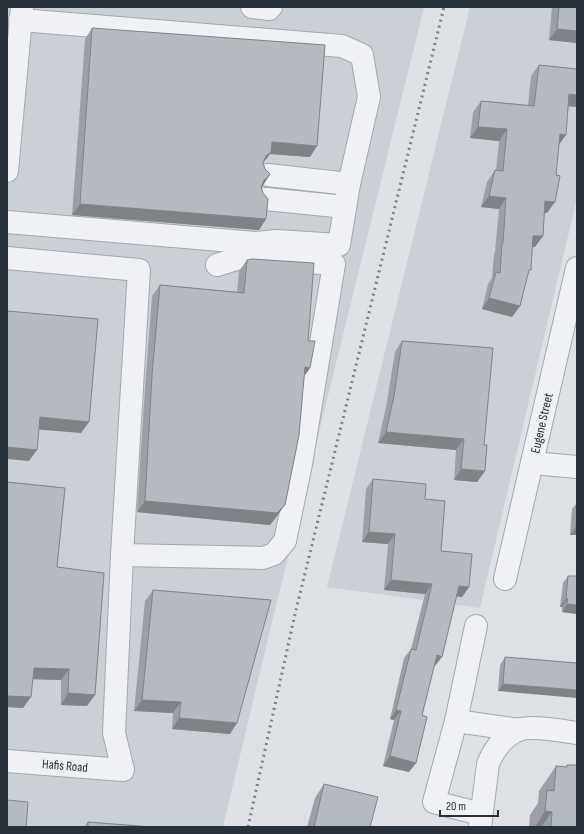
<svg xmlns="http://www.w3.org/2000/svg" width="584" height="834" font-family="'Sofia Sans Condensed',sans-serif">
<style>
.built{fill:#cbd0d6}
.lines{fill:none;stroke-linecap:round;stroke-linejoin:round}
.minor-casing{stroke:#a3a8ae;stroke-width:24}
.minor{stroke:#eff1f4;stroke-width:22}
.rail{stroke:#78818d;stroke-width:3;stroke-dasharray:2 4;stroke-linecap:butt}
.wall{fill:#9ca0a6}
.shaded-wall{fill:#7f8287}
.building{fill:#b5bac1;stroke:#7f8287}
.labels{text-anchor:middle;stroke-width:4;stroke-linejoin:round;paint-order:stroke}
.street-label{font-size:13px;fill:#28303a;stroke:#eceff3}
</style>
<rect width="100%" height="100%" fill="#dde0e5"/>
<g class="built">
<path d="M7 7H424L265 651 223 827H7Z"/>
<path d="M470 7H577V198L480 608 327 587Z"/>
</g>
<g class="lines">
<g class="minor-casing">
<g id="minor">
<path d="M252 7 269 9 271 7"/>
<path d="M7 171 22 7"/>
<path d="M268 175 349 184"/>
<path d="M266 199 345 207"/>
<path d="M7 222 256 243 277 241 339 245 349 184 369 97 362 55 342 46 20 20"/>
<path d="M7 258 139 270 122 555 114 733 123 770 7 761"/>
<path d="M532 463 577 467"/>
<path d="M122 555 263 558 274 554 285 541 301 464 334 264 243 257 217 265"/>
<path d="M505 579 577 268"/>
<path d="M476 626 456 721 434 802 481 814"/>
<path d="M456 721 519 730"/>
<path d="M480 827 488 764C494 749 503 737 518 730 531 725 563 731 577 733"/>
</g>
</g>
<use href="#minor" class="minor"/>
<path class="rail" d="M248 827 295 614 444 7"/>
</g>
<g class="wall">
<path d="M552 7H577V43L549 40Z"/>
<path d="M92 28 310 157 270 154 263 163 261 188 266 219 259 230 72 215 85 39Z"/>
<path d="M539 65 568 106 559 144 547 213H544L535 247H532L528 274 520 306 512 317 482 309 488 284 492 278 494 254 495 252 499 209 481 207 487 182 495 170 496 171 499 141 470 138 473 112 481 101 528 105 531 76Z"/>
<path d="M247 260 308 341 310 368 304 376 277 516 270 525 137 512 145 387 152 296 160 285 237 292 239 271Z"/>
<path d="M402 341 484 445 485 471 477 482 454 480 456 450 378 443 386 407 395 352Z"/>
<path d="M373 479 425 499 441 551 469 587 462 597 456 596 434 666 409 772 383 766 394 720 390 719 404 658 411 649 425 594 384 590 388 544 362 542 366 489Z"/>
<path d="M7 482 57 567 87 706 61 705V680L33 679 23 708 7 707Z"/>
<path d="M577 503V535H570L572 509Z"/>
<path d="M568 576 577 614 562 612V607H560L563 583Z"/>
<path d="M153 590 230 734 172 729 173 713 134 711 145 601Z"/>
<path d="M505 657 577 663 498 691 500 665Z"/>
<path d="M567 765 577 827H529L530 815 538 803 539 791 556 766 566 767Z"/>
<path d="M324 784 370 827H307L315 798Z"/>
<path d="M88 822 152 827H84Z"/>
</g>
<g class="shaded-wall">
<path d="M557 29 577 31V43L549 40Z"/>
<path d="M569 94 577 95V107L562 106Z"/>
<path d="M478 127 507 129 499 141 470 138Z"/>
<path d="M560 134 566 135 558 146Z"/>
<path d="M272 142 317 146 310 157 270 154 263 163Z"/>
<path d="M269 176 262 187 256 191 264 180Z"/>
<path d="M489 196 506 198 499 209 481 207Z"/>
<path d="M545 201 555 202 547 213 537 212Z"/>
<path d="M80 204 266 219 259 230 72 215Z"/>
<path d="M533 236H543L535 247H526Z"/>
<path d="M489 298 520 306 512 317 482 309Z"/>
<path d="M305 367 310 368 302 379Z"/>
<path d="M40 417 89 422 81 433 32 429Z"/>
<path d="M386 432 464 439 456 450 378 443Z"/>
<path d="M7 447 37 450 29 461 7 459Z"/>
<path d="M461 469 485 471 477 482 454 480Z"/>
<path d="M145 501 285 505 277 516 270 525 137 512Z"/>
<path d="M576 527H577V535H570Z"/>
<path d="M369 532 395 534 388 544 362 542Z"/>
<path d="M391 580 432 584 425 594 384 590Z"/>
<path d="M459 586 469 587 462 597 452 596Z"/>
<path d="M566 599H568L562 607H560Z"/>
<path d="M567 604 577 605V614L562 612Z"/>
<path d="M437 655 442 657 435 666 430 665Z"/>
<path d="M34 668 69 669 61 680 26 679Z"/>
<path d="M503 684 577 690V698L498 691Z"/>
<path d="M68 693 95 695 87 706 61 705Z"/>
<path d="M7 696 31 697 23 708 7 707Z"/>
<path d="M142 700 181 702 173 713 134 711Z"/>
<path d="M396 710 401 711 394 720 390 719Z"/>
<path d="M179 718 237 723 230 734 172 729Z"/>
<path d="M390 756 416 763 409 772 383 766Z"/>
<path d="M545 811 552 812 541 827H535Z"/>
</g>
<g class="building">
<path d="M559 7H577V31L557 29Z"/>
<path d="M92 28 325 45 317 146 272 142 271 152 266 156 263 163 265 169 270 174 269 176 264 180 261 187 263 193 268 199 266 219 80 204Z"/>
<path d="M539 65 577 69V95L569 94 566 135 560 134 556 175 560 176 555 202 545 201 543 236H533L531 270H529L520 306 489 298 496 272 500 273 502 243H503L506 198 489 196 495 170 503 171 507 129 478 127 481 101 534 106Z"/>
<path d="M252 259 314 263 308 341H315L310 368 305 367 299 435 285 505 277 513 145 501 152 375 160 285 244 293 247 260Z"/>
<path d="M7 311 98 319 89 422 40 417 37 450 7 447Z"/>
<path d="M402 341 493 348 484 445H487L485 471 461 469 464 439 386 432 394 396Z"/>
<path d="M373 479 426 484 425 499 445 501 441 551 472 554 469 587 459 586 442 657 437 655 422 715 427 717 416 763 390 756 401 711 396 710 411 649 416 650 432 584 391 580 395 534 369 532Z"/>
<path d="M7 482 65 488 57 567 104 573 95 695 68 693 69 669 34 668 31 697 7 696Z"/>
<path d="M577 511V527H576Z"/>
<path d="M568 576H577V605L567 604 568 599H566Z"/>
<path d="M153 590 271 600 237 723 179 718 181 702 142 700Z"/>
<path d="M505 657 577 663V690L503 684Z"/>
<path d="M567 765H577V827H551L552 812 545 811 547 790 554 791 556 766 567 767Z"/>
<path d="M324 784 378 797 370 827H314Z"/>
<path d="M7 800 28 802 26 827H7Z"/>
<path d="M88 822 152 827H88Z"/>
</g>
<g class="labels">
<g class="street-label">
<text transform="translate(541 423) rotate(-77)" y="5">Eugene Street</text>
<text transform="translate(65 765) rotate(5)" y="5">Hafis Road</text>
</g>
</g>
<rect width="584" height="834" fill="none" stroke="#28303a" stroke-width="16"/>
<path d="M440 810v6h58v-6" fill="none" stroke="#28303a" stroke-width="2"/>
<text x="446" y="810" font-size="12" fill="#28303a" stroke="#eceff3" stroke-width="3" paint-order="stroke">20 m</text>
</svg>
